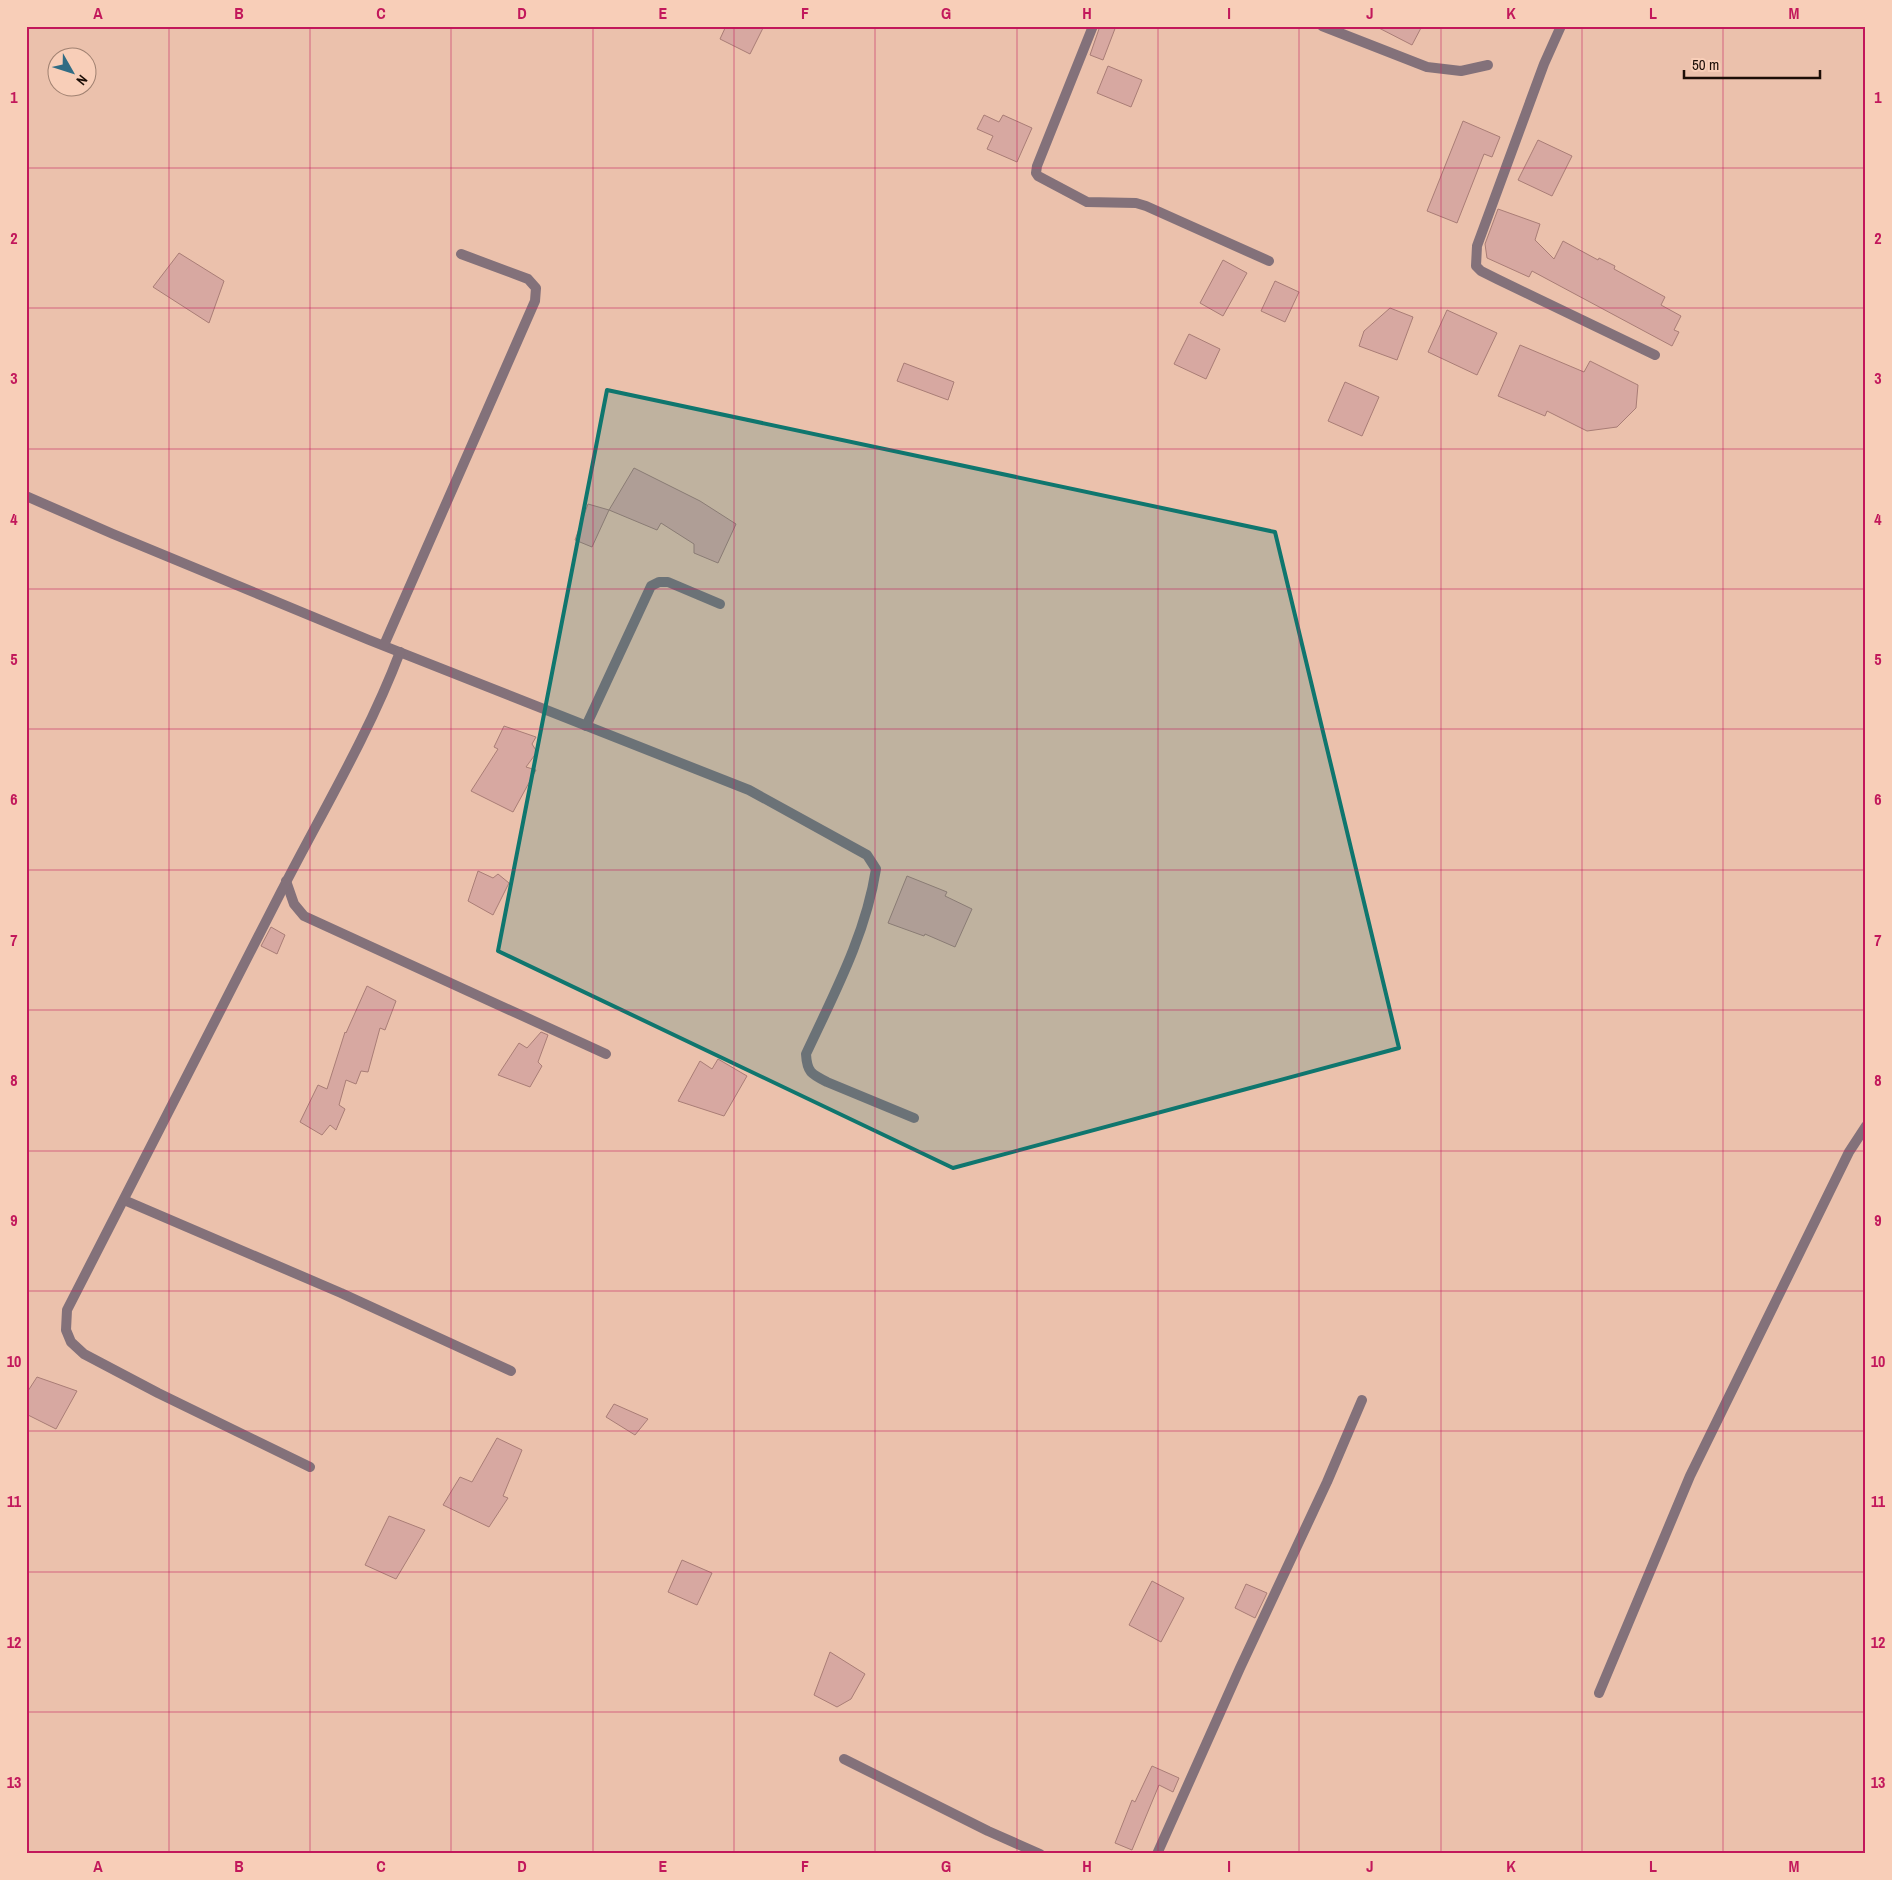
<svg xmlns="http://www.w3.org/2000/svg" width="1892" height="1880" font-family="'Archivo Narrow',sans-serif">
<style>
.building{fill:#d7a8a1;stroke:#a97d76}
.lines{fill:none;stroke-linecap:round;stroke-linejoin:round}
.street{stroke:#83717a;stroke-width:10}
.marked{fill:#0f766e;fill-opacity:0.2;stroke:#0f766e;stroke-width:4;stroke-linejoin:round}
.grid{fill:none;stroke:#c2185b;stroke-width:1;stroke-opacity:0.55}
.neatline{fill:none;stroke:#c2185b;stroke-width:2}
.grid-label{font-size:16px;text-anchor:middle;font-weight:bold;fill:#c2185b}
</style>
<rect width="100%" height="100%" fill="#ebc1ac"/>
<g class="building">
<path d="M726 26H764L750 54 720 39Z"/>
<path d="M1100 26H1116L1103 60 1090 55Z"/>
<path d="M1375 26H1422L1412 45Z"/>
<path d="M1108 66 1142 80 1131 107 1097 93Z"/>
<path d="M984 115 999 122 1003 115 1032 128 1017 162 987 149 993 136 977 129Z"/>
<path d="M1463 121 1500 137 1492 157 1484 154 1457 223 1427 211Z"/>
<path d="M1538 140 1572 156 1552 196 1518 180Z"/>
<path d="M1498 209 1540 224 1535 240 1554 259 1563 241 1598 260 1599 258 1615 266 1614 269 1665 297 1661 305 1681 316 1674 330 1679 332 1672 346 1532 271 1529 277 1487 258 1485 244Z"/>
<path d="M179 253 224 281 209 323 153 287Z"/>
<path d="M1223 260 1247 273 1223 316 1200 303Z"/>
<path d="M1275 281 1299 292 1285 322 1261 311Z"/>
<path d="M1390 308 1413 317 1397 360 1359 346 1364 331Z"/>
<path d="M1447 310 1497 333 1477 375 1428 352Z"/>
<path d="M1189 334 1220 349 1206 379 1174 364Z"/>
<path d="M1520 345 1584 372 1590 361 1638 385 1636 408 1617 427 1587 431 1547 411 1545 416 1498 396Z"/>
<path d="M904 363 954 382 948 400 897 381Z"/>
<path d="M1345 382 1379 397 1362 436 1328 421Z"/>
<path d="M634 468 700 501 736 524 718 563 694 553V544L661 523 657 530 609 510Z"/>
<path d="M588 504 609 510 592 547 575 540Z"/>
<path d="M504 726 536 737 532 744 537 752 526 767 536 770 513 812 471 791 498 749 494 747Z"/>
<path d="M478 871 493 878 498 874 509 883 493 915 468 901Z"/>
<path d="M907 876 947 892 945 896 972 909 955 947 925 934 924 936 888 923Z"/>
<path d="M271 927 285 935 277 954 261 946Z"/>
<path d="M367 986 396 1001 385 1030 380 1028 368 1072 361 1071 356 1084 346 1080 339 1105 345 1109 336 1130 330 1125 322 1135 300 1122 318 1085 327 1089 345 1032 346 1033Z"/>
<path d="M541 1032 548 1035 538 1062 542 1066 530 1087 498 1075 519 1043 527 1048Z"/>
<path d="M718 1059 747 1076 724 1116 678 1101 700 1061 712 1069Z"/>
<path d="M37 1377 77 1391 56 1429 26 1414V1394Z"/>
<path d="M614 1404 648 1419 635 1435 606 1417Z"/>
<path d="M497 1438 522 1450 503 1496 508 1498 489 1527 443 1505 460 1477 472 1482Z"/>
<path d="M389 1516 425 1530 396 1579 365 1565Z"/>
<path d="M682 1560 712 1573 697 1605 668 1592Z"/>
<path d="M1152 1581 1184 1598 1161 1642 1129 1625Z"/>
<path d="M1246 1584 1267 1593 1255 1618 1235 1608Z"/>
<path d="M830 1652 865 1674 851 1699 837 1707 814 1695Z"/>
<path d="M1152 1766 1179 1778 1173 1792 1159 1785 1132 1850 1115 1843 1132 1800 1135 1802Z"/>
</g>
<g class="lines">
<g class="street">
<path d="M1093 26 1037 166 1036 173 1038 176 1087 202 1136 203 1146 206 1269 261"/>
<path d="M1322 26 1427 67 1461 71 1488 65"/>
<path d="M1561 26 1544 64 1477 246 1476 266 1481 271 1497 279 1655 355"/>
<path d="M26 496 113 534 369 640 749 790 867 855 876 869C866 934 834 994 806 1054 807 1072 811 1074 827 1082L914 1118"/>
<path d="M384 645 535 301 536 288 528 279 461 254"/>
<path d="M586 726 651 586 659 582H668L720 604"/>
<path d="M286 881 294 904 304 916 606 1054"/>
<path d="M124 1200 341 1293 511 1371"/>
<path d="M310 1467 158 1393 84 1354 71 1342 66 1330 67 1310C139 1171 209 1031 281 892 322 812 368 736 400 652"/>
<path d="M1599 1693 1690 1476 1849 1152 1866 1126"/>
<path d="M844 1759 988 1831 1040 1854"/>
<path d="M1157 1854 1240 1668 1327 1482 1362 1400"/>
</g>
</g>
<path class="marked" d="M607 390 1275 532 1399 1048 953 1168 498 951Z"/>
<path class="grid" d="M169 26V1854M310 26V1854M451 26V1854M593 26V1854M734 26V1854M875 26V1854M1017 26V1854M1158 26V1854M1299 26V1854M1441 26V1854M1582 26V1854M1723 26V1854M26 168H1866M26 308H1866M26 449H1866M26 589H1866M26 729H1866M26 870H1866M26 1010H1866M26 1151H1866M26 1291H1866M26 1431H1866M26 1572H1866M26 1712H1866"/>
<rect width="1892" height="1880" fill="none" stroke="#f8ceb8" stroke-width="55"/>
<g transform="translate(72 72) rotate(129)"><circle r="24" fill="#f8ceb8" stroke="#a08171"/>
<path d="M0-4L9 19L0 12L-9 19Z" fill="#316c84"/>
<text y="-8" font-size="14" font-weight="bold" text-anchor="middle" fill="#1c0e07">N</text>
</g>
<path d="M1684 70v8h136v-8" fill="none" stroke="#1c0e07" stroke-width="2.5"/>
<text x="1692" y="70" font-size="15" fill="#1c0e07" stroke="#f8ceb8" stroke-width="4" paint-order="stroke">50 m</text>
<rect x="28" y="28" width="1836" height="1824" class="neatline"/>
<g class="grid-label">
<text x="98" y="19">A</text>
<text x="239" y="19">B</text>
<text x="381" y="19">C</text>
<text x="522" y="19">D</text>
<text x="663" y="19">E</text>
<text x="805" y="19">F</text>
<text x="946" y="19">G</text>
<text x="1087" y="19">H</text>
<text x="1229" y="19">I</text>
<text x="1370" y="19">J</text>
<text x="1511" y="19">K</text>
<text x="1653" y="19">L</text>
<text x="1794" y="19">M</text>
<text x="14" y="103">1</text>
<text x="1878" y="103">1</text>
<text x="14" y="244">2</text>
<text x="1878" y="244">2</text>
<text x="14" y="384">3</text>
<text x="1878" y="384">3</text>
<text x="14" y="525">4</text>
<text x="1878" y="525">4</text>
<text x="14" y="665">5</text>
<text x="1878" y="665">5</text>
<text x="14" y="805">6</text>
<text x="1878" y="805">6</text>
<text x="14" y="946">7</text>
<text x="1878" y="946">7</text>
<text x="14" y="1086">8</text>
<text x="1878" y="1086">8</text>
<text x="14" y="1226">9</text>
<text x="1878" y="1226">9</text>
<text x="14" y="1367">10</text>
<text x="1878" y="1367">10</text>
<text x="14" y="1507">11</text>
<text x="1878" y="1507">11</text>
<text x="14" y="1648">12</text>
<text x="1878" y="1648">12</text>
<text x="14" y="1788">13</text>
<text x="1878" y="1788">13</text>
<text x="98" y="1872">A</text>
<text x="239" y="1872">B</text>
<text x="381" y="1872">C</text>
<text x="522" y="1872">D</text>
<text x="663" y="1872">E</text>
<text x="805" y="1872">F</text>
<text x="946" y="1872">G</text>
<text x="1087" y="1872">H</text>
<text x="1229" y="1872">I</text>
<text x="1370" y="1872">J</text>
<text x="1511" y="1872">K</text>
<text x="1653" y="1872">L</text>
<text x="1794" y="1872">M</text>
</g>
</svg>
